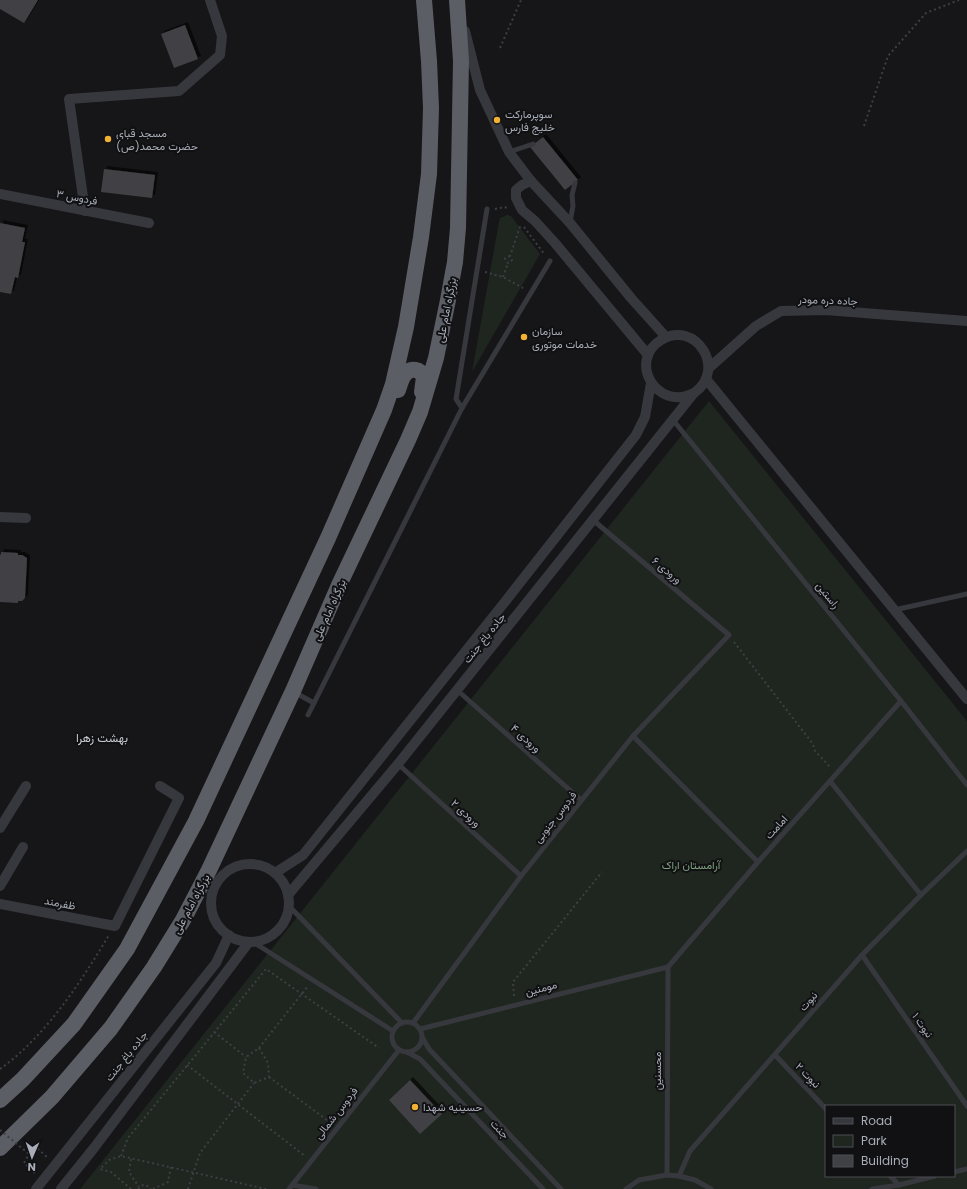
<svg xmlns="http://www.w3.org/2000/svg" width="967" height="1189" font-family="Poppins,Vazirmatn,sans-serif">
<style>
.green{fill:#1e261f;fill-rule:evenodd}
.building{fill:#404145;filter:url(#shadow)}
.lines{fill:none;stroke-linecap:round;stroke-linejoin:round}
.path{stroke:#3d3f44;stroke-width:2;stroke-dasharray:2 3;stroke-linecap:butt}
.service{stroke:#37383d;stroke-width:5}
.minor{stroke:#37383d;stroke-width:10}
.trunk{stroke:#5b5e65;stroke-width:16}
.path-bridge{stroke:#3d3f44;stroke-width:2;stroke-dasharray:2 3;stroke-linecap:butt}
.poi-dot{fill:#f2b134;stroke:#111113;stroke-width:1.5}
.labels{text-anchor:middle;stroke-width:4;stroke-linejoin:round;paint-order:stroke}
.poi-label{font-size:11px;fill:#a8adb8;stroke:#111113;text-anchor:start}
.street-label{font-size:11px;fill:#a8adb8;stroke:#111113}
.park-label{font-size:11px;fill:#7fa381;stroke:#111113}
.neighbourhood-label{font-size:12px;fill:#c9ccd4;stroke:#111113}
</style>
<defs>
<filter id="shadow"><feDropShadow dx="3" dy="-3" stdDeviation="0" flood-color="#0009"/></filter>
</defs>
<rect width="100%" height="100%" fill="#161618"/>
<g class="green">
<path d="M507 215 511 216 540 254 472 372 499 222 500 218Z"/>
<path d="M709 401 967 721V1189H80ZM826 1106H954V1176H826Z"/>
</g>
<g class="building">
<path d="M0 0H38L24 23 0 9Z"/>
<path d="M185 25 198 59 174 68 161 34Z"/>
<path d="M543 137 578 180 565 190 530 147Z"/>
<path d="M104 169 155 175 152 198 101 192Z"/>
<path d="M0 223 25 228 22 242H25L18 278 15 277 11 294 0 292Z"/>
<path d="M1 552 18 553V555H22L27 558 25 598 22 601H18V603L0 602V554L1 555Z"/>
<path d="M410 1080 442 1114 420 1134 389 1100Z"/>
</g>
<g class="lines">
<g class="path">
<path d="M500 48 521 0"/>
<path d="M864 126 888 56 926 13 959 0"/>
<path d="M495 209 504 207 508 208"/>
<path d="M524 227 545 255"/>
<path d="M510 256 506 257 505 259 508 263 511 261 512 260 510 256 521 224"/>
<path d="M485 272 503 277 523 288"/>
<path d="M503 277 508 263"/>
<path d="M734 642 813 744 815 751 831 768"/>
<path d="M514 996 513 982 602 872"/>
<path d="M214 1032 246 1057"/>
<path d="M259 1048 268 1063 269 1077 254 1083 243 1073 246 1057Z"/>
<path d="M259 1048 308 986"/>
<path d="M187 1065 305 1156"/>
<path d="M0 1069C45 1037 81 982 109 935"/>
<path d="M269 1077 331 1123"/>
<path d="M121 1156 128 1138 266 969 379 1048"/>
<path d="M131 1159 129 1172 139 1187"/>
<path d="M35 1173 24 1163 29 1154 38 1149 48 1158"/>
<path d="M131 1189 111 1172 100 1169 109 1160 121 1156 266 1189"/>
<path d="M138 1189 143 1185H146L151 1189"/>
<path d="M153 1189 168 1182 171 1167"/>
<path d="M188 1189 200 1153 254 1083"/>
</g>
<g class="service">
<path d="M509 152 533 144"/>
<path d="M570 222 573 206 572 195 575 183"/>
<path d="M462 408 456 399 487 209"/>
<path d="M673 420 901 701 967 785"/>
<path d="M894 610 967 594"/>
<path d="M457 690 581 800"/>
<path d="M294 692 314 703"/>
<path d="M308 715 462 408 550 261"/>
<path d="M633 736 758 862"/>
<path d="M398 764 521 876"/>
<path d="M830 781 921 895"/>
<path d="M289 906 402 1023"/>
<path d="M253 942 393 1031"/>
<path d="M862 955 967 1106"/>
<path d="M668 967 758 862 901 701"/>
<circle cx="407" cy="1037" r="15"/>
<path d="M413 1023 521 876 633 736 729 635 593 520"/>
<path d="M420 1029 668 967"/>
<path d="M422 1037 429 1049 561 1189"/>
<path d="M407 1052 420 1059 543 1189"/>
<path d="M775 1055 826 1109"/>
<path d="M954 1172 967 1169"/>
<path d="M667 1175 668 967"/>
<path d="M679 1176 690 1151 862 955 921 895 967 851"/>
<path d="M890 1176 899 1185"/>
<path d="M292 1185 316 1189"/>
<path d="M289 1189 399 1050"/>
<path d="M626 1189 639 1180 667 1175 679 1176 695 1180 711 1189"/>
<path d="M872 1189 899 1185 935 1176"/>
</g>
<g class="minor">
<path d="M465 31 480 90 509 152 531 181 570 223 631 298 666 337"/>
<path d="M531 181 522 185 516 190V198L522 210 535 221 555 243 648 355"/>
<path d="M0 194 149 223"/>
<path d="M85 211 69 99 179 91 220 55 222 36 210 0"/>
<path d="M709 368 756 326 781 311 825 310 967 321"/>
<path d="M706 379 967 699"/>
<path d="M0 517 26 518"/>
<path d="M0 828 26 786"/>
<circle cx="250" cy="903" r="39"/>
<path d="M275 873 303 855 504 603 636 435 645 417 651 383"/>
<path d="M0 886 23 847"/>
<path d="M288 895 398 764 694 393C728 369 695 319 661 340 627 361 657 412 694 393"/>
<path d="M0 904 115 926 179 798 160 786"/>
<path d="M36 1189 216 963 229 935"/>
<path d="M61 1189 94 1148 249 942"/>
</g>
<g class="trunk">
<path d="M398 390C400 385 401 378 405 374 411 367 420 369 424 377L422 392"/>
<path d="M0 1100 23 1079 74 1024 127 949 196 821 328 538 384 410 393 384 406 327 421 237 429 174 431 108 429 61 424 0"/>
<path d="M0 1148 52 1097 111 1028 154 967 183 920 209 870 293 691 340 583 408 440 420 412 436 358 448 300 455 262 458 228 461 61 457 0"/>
</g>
<path class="path-bridge" d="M0 1130 29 1154"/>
</g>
<g class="poi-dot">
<circle cx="497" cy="120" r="4"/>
<circle cx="108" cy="139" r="4"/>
<circle cx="524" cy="337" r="4"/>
<circle cx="415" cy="1107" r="4"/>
</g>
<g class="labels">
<g class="poi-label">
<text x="505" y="118">سوپرمارکت<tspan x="505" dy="13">خلیج فارس</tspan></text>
<text x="116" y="137">مسجد قبای<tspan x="116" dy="13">حضرت محمد‌(ص)</tspan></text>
<text x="532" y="335">سازمان<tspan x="532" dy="13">خدمات موتوری</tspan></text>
<text x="423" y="1111">حسینیه شهدا</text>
</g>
<g class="street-label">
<text transform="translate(77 197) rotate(11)" y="4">فردوس ۳</text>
<text transform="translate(828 300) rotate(2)" y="4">جاده دره مودر</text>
<text transform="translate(446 310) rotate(-79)" y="4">بزرگراه امام علی</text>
<text transform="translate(667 570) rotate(40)" y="4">ورودی ۶</text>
<text transform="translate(828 595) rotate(51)" y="4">راستین</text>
<text transform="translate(329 610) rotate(-66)" y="4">بزرگراه امام علی</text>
<text transform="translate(484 638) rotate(-51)" y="4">جاده باغ جنت</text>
<text transform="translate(526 738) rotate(42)" y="4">ورودی ۴</text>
<text transform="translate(466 813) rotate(42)" y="4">ورودی ۲</text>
<text transform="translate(555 817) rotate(-52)" y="4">فردوس جنوبی</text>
<text transform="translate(776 827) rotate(-48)" y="4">امامت</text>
<text transform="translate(60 903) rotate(11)" y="4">ظفرمند</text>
<text transform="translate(191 904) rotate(-62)" y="4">بزرگراه امام علی</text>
<text transform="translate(541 988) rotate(-14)" y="4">مومنین</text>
<text transform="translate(808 1001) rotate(-49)" y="4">نبوت</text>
<text transform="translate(923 1025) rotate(55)" y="4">نبوت ۱</text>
<text transform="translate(126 1056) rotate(-51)" y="4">جاده باغ جنت</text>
<text transform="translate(657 1071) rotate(-90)" y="4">محسنین</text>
<text transform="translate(808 1075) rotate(46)" y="4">نبوت ۲</text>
<text transform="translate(336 1113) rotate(-52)" y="4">فردوس شمالی</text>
<text transform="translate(500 1129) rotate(47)" y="4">جنت</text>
</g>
<g class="park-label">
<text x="691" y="869">آرامستان اراک</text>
</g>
<g class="neighbourhood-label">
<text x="102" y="742">بهشت زهرا</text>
</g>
</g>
<rect x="825" y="1105" width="130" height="72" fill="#111113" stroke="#4d4f55"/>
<rect x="833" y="1118" width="20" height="6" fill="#37383d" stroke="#4d4f55"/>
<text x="861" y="1125" font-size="12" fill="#a8adb8">Road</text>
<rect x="833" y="1135" width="20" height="12" fill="#1e261f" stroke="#4d4f55"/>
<text x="861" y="1145" font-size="12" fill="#a8adb8">Park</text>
<rect x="833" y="1155" width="20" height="12" fill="#404145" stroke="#4d4f55"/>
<text x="861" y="1165" font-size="12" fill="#a8adb8">Building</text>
<g transform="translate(32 1157) rotate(182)" stroke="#111113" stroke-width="3" paint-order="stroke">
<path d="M0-3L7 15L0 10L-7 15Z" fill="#a8adb8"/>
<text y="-6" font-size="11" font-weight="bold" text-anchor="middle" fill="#a8adb8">N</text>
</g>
</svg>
